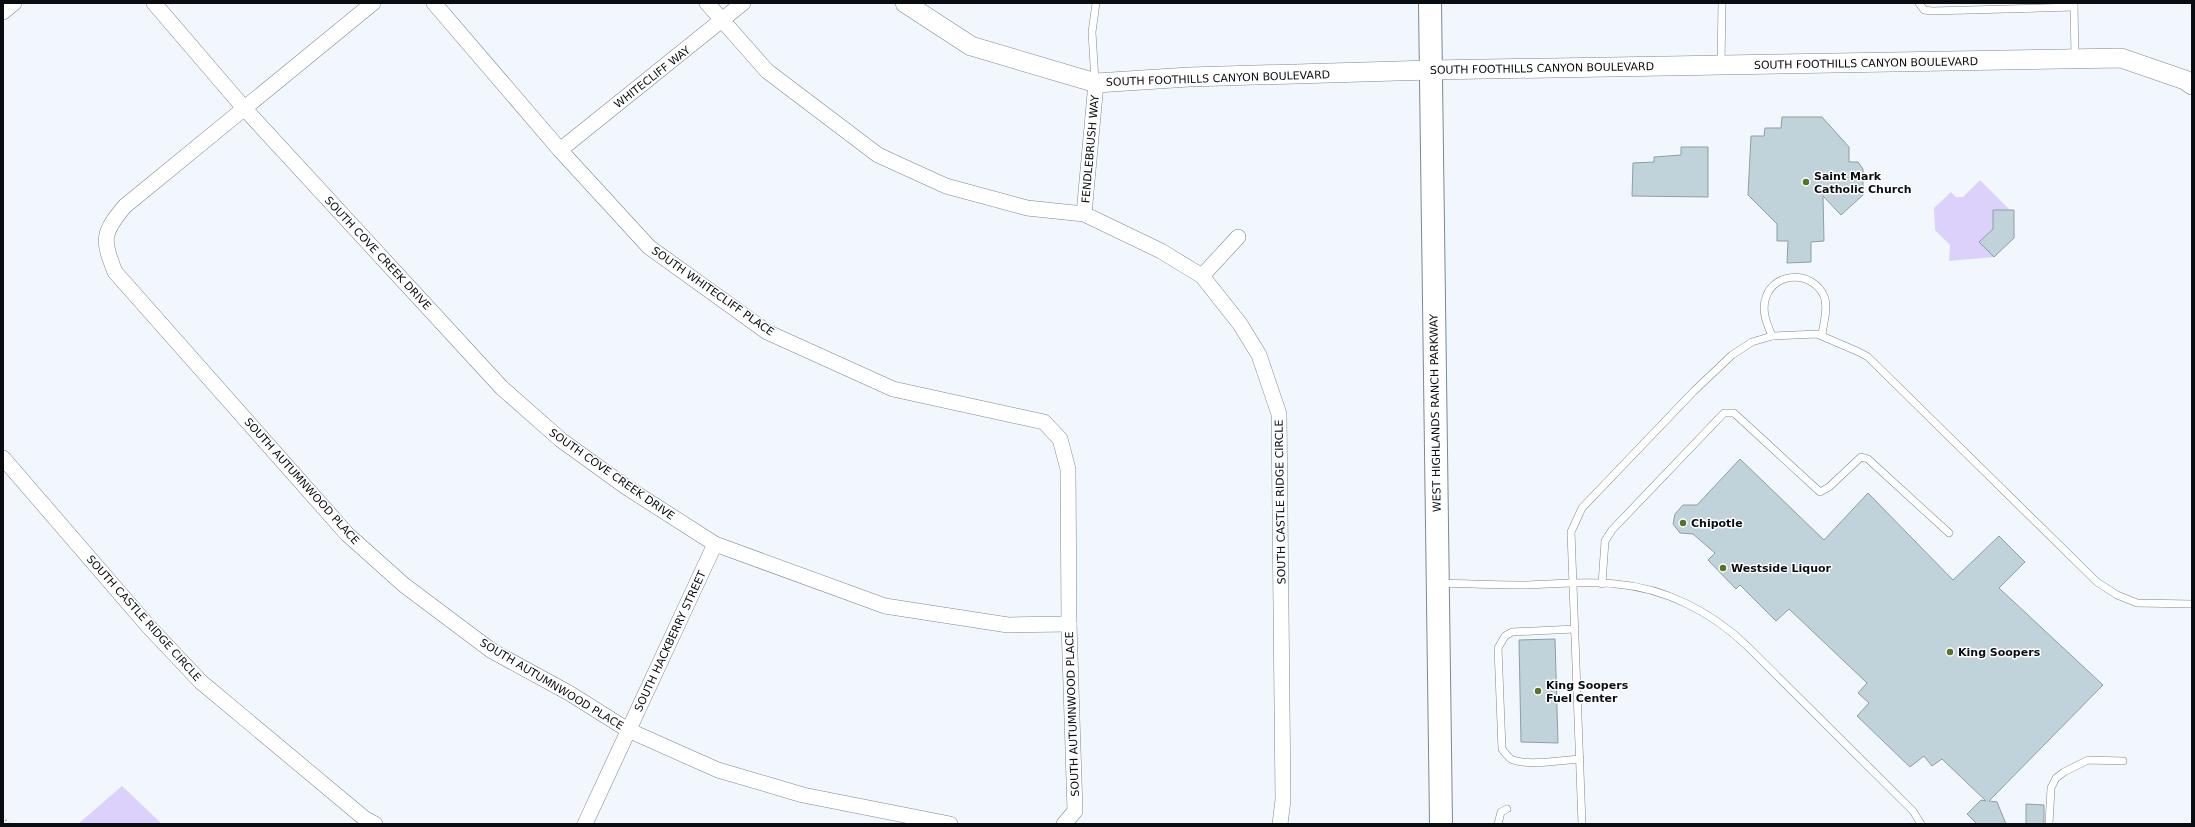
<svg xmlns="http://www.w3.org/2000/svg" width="2195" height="827" font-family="'DejaVu Sans',sans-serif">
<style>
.green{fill:#dcd1fb}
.building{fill:#c0d2da;stroke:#8c9ea5}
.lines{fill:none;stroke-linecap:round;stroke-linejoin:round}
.service-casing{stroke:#7c8893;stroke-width:8}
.minor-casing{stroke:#7c8893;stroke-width:16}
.tertiary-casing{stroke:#7c8893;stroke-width:20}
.primary-casing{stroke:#7c8893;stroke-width:24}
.path{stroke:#9ea3a8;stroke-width:2.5;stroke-dasharray:1 3;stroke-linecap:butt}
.service{stroke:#fff;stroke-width:7}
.minor{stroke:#fff;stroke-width:15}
.tertiary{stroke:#fff;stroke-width:19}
.primary{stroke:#fff;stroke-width:22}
.poi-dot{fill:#587226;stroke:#fff;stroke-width:1.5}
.labels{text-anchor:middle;stroke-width:3;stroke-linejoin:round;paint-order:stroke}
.street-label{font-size:11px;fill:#090d11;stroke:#fff}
.poi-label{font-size:11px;font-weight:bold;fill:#090d11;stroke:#fff;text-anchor:start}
</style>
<rect width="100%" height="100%" fill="#f2f7fd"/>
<g class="green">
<path d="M1980 180 2010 210H1993V229L1979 242 1994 257 1949 261 1950 245 1935 230 1934 208 1951 192 1956 197H1963Z"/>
<path d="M122 786 162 824H78Z"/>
</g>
<g class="building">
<path d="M1782 117H1822L1849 147V162H1858L1863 169V195L1841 215 1823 196 1824 241 1811 242V262L1787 263 1788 241H1777V224L1748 195 1751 136H1764L1765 128H1781Z"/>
<path d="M1681 147H1708V197L1632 196 1633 163 1654 162V157L1681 155Z"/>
<path d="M1993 210H2014V238L1994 257 1979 242 1993 229Z"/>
<path d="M1740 459 1824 540 1868 493 1953 580 1999 536 2025 562 1999 588 2103 685 1989 801 1997 802 2006 824H1977L1967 814 1981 800 1986 801 1942 759 1932 766 1924 756 1910 767 1857 716 1869 703 1858 693 1867 683 1789 609 1776 621 1740 585 1736 589 1708 560 1715 553 1693 534 1680 533 1673 524 1675 514 1683 505H1697Z"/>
<path d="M1555 639 1558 743 1521 742 1519 640Z"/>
<path d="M2026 804 2044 805V824H2026Z"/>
</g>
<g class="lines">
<g class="service-casing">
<g id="service">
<path d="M1919 3 1924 10 1932 11 2074 7"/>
<path d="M2074 3 2075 59"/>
<path d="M1721 65 1722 3"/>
<path d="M1095 81 1092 32 1096 3"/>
<path d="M1772 336C1767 324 1761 311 1766 297 1775 271 1813 271 1824 296 1829 307 1823 324 1822 335"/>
<path d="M1440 583C1469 584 1498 585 1528 585 1556 584 1587 581 1616 584 1665 588 1712 612 1747 646L1913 811 1921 824"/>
<path d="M1602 584 1605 541 1612 530 1724 413H1734L1820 492 1829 487 1861 457 1868 459 1949 533"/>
<path d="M1575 629 1512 632 1505 636 1498 648 1502 749C1505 753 1509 759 1513 760 1530 766 1562 760 1580 759"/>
<path d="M1498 824 1501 812 1507 809"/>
<path d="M1582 824 1571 532 1582 508 1694 391 1732 355 1752 342 1772 336 1817 334 1859 352 1868 357 2097 582 2117 595 2137 603 2192 604"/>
<path d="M2049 824 2051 788 2056 778 2064 772 2088 760 2123 761"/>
</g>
</g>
<g class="minor-casing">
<g id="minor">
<path d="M154 3 244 108 502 388 561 440 626 487 715 544 885 606 1008 625 1069 624"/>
<path d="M373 3 125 206C102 233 102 240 115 272L347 534 404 585 492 651 569 693 628 730 718 770 803 795 950 824"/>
<path d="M434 3 560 150 649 247 767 332 893 389 1044 422 1060 439 1068 469 1069 624 1075 811 1064 824"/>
<path d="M707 3 767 71 878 155 946 186 1027 208 1084 214 1161 251 1202 276 1240 324 1259 355 1279 414 1283 800 1280 824"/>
<path d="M3 12 14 3"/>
<path d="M560 150 743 3"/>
<path d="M1084 214 1096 83"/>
<path d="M1202 276 1238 237"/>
<path d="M3 458 149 627 201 682 364 818 375 824"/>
<path d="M585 824 715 544"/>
</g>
</g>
<g class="tertiary-casing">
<path id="tertiary" d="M905 3 971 46 1096 83 1189 77 1431 70 2121 58 2185 80 2192 85"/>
</g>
<g class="primary-casing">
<path id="primary" d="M1430 3 1441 824"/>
</g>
<path class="path" d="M3 817 9 824"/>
<use href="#service" class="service"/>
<use href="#minor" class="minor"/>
<use href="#tertiary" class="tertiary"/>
<use href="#primary" class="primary"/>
</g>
<g class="poi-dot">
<circle cx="1806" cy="182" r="4"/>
<circle cx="1683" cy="523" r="4"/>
<circle cx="1723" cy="568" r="4"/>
<circle cx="1950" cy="652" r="4"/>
<circle cx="1538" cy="691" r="4"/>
</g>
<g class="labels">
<g class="street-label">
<text transform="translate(1866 63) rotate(-1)" y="4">SOUTH FOOTHILLS CANYON BOULEVARD</text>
<text transform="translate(1542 68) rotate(-1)" y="4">SOUTH FOOTHILLS CANYON BOULEVARD</text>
<text transform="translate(652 77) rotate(-38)" y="4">WHITECLIFF WAY</text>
<text transform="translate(1218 78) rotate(-2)" y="4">SOUTH FOOTHILLS CANYON BOULEVARD</text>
<text transform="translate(1090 149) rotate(-85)" y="4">FENDLEBRUSH WAY</text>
<text transform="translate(378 253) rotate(47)" y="4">SOUTH COVE CREEK DRIVE</text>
<text transform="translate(713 291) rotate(35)" y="4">SOUTH WHITECLIFF PLACE</text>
<text transform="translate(1435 413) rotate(-91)" y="4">WEST HIGHLANDS RANCH PARKWAY</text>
<text transform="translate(612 474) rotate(35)" y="4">SOUTH COVE CREEK DRIVE</text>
<text transform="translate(302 481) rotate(48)" y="4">SOUTH AUTUMNWOOD PLACE</text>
<text transform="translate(1280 502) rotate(-91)" y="4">SOUTH CASTLE RIDGE CIRCLE</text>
<text transform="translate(144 618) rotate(48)" y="4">SOUTH CASTLE RIDGE CIRCLE</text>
<text transform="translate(670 641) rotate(-65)" y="4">SOUTH HACKBERRY STREET</text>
<text transform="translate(552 684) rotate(31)" y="4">SOUTH AUTUMNWOOD PLACE</text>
<text transform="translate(1072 714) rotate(-92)" y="4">SOUTH AUTUMNWOOD PLACE</text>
</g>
<g class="poi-label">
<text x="1814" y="180">Saint Mark<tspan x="1814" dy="13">Catholic Church</tspan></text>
<text x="1691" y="527">Chipotle</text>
<text x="1731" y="572">Westside Liquor</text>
<text x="1958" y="656">King Soopers</text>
<text x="1546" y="689">King Soopers<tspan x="1546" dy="13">Fuel Center</tspan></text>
</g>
</g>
<rect width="2195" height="827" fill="none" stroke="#090d11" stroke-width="8"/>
</svg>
